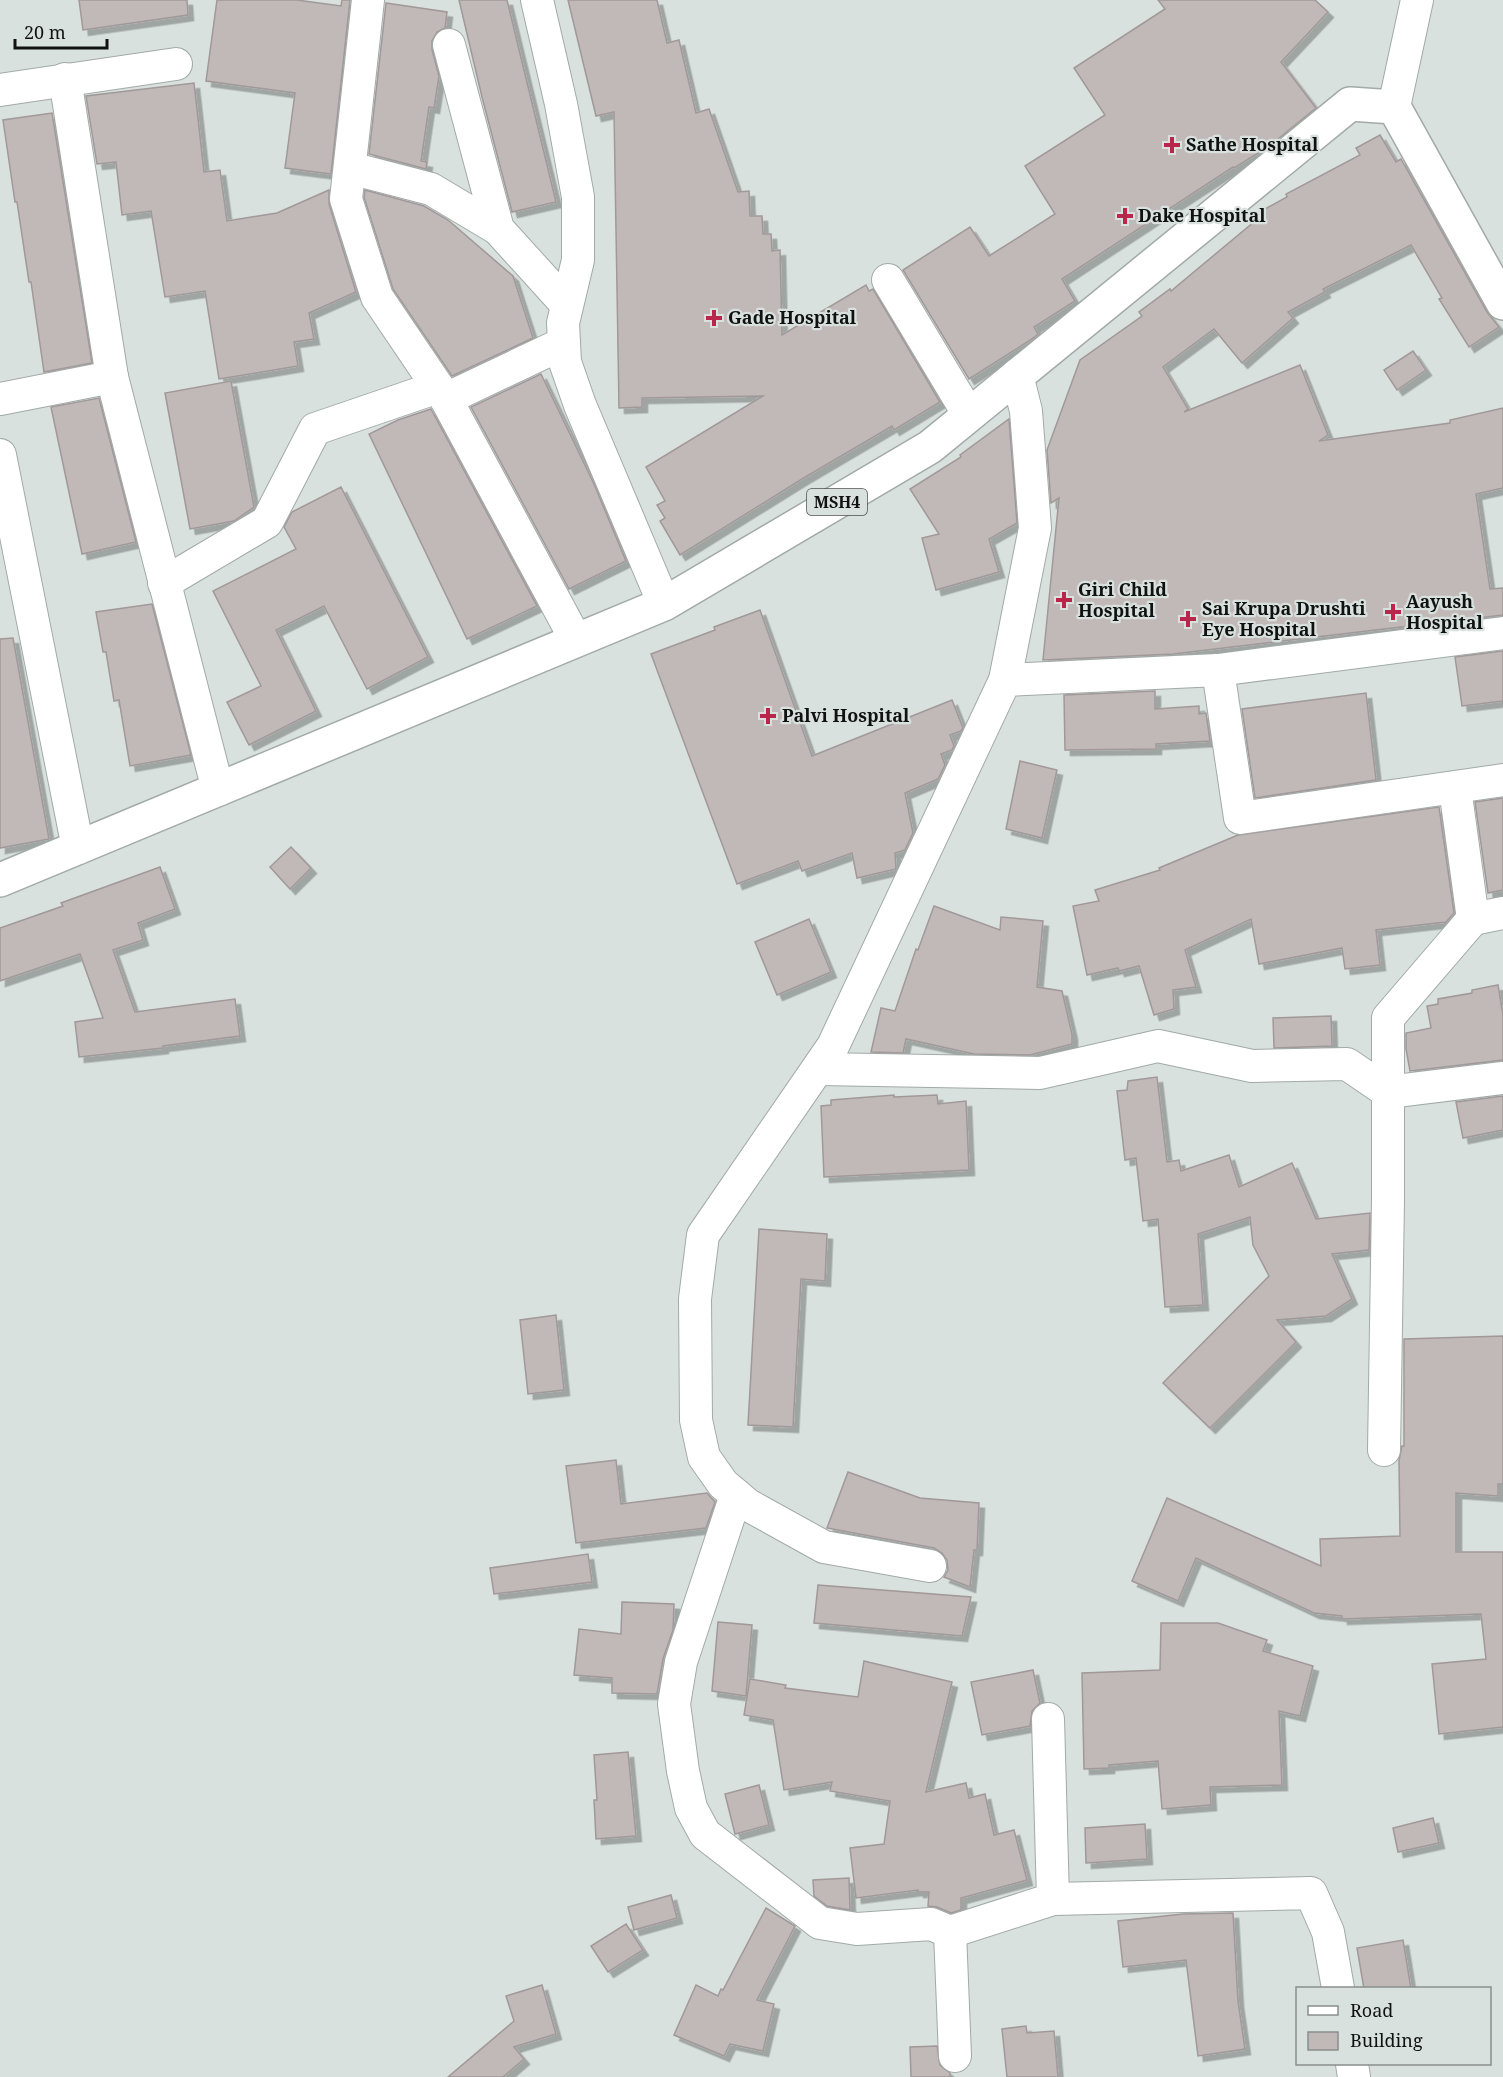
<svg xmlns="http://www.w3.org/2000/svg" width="1503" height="2077" font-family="'Noto Serif',serif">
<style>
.building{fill:#c1b8b8;stroke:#a19999;stroke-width:1.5;filter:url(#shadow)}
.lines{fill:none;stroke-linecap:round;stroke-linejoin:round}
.minor-casing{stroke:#a2aaa7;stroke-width:34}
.major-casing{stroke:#a2aaa7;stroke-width:36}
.minor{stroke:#fff;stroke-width:32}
.major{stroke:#fff;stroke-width:33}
.poi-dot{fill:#b8274b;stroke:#d9e1de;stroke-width:2}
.labels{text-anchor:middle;stroke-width:4.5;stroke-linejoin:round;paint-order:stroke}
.shield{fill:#d9e1de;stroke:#4c504e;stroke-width:1.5}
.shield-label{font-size:16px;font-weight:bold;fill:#0f1211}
.poi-label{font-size:18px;font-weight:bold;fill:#0f1211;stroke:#d9e1de;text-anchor:start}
</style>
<defs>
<filter id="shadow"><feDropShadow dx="5.5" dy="5.5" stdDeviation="0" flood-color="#0004"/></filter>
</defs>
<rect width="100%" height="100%" fill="#d9e1de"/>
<g class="building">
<path d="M79 0H187L188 15 83 30Z"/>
<path d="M217 0H297L341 6 342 0H350L331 174 285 168 295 93 206 81Z"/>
<path d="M459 0H507L556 202 512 212 482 97Z"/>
<path d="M568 0H657L667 43 679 40 696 113 709 109 738 192 749 191 750 216H762L763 234H771L772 251 780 250 782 335 866 285 869 291 873 289 940 402 894 430 892 426 802 479 680 555 660 521 665 518 657 505 665 501 646 467 763 396 642 398V407L619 408 614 112 596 116Z"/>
<path d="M1158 0H1315L1328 12 1281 62 1316 108 1268 147 1234 168 1233 167 1062 279 1075 301 1034 327 1038 334 1035 337 969 379 903 270 970 227 989 256 1055 214 1025 166 1105 115 1074 68 1165 9Z"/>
<path d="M386 3 447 12 445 28 437 32 432 41V50L439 76 434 108 429 107 421 161 427 162 426 169 369 154Z"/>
<path d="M194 83 204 172 220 170 227 221 277 213 329 190V204L356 292 309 313 314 339 294 342 298 366 219 379 205 291 165 297 151 211 122 215 116 162 97 164 86 96Z"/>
<path d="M52 113 92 363 44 372 31 282H29L17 202H15L3 120Z"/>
<path d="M1380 135 1396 162 1401 159 1487 312 1499 327 1469 347 1439 299 1442 298 1411 245 1323 289 1325 292 1288 312 1293 318 1242 363 1214 329 1163 367 1188 409 1184 412 1300 365 1328 435 1319 441 1450 423V420L1503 408V488L1476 494 1490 589 1503 588V615L1173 654 1043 660 1059 498 1051 503 1047 450 1080 360 1142 316 1139 312 1170 289 1171 291 1255 221 1252 216 1287 197 1286 194 1360 155 1356 148Z"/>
<path d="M365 190 424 206 448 220 513 276 533 338 452 376 393 289 364 197Z"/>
<path d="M1413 351 1426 370 1397 390 1384 370Z"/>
<path d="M541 374 594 484 626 561 569 589 471 407Z"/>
<path d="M231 381 254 507 234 521 190 529 165 393Z"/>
<path d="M99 398 136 542 82 554 51 407Z"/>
<path d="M431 409 537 606 467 639 369 434 398 420Z"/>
<path d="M1009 419 1017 523 989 539 999 572 936 590 922 538 939 534 910 489 961 457 960 455Z"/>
<path d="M341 487 428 657 367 689 324 606 276 630 316 711 249 745 227 702 261 686 213 591 296 549 284 527 292 512Z"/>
<path d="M152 604 191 755 130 766 119 700 114 701 106 652H103L96 612Z"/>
<path d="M760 610 812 756 952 700 963 728 961 731 950 735 954 746 952 750 941 754 945 765 938 779 905 793 913 833 905 850 895 853 896 869 857 878 852 853 802 871 798 861 737 884 651 654 715 630 714 627Z"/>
<path d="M13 638 49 839 0 848V639Z"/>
<path d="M1503 651V701L1462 706 1455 657Z"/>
<path d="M1155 691V709L1199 706V714L1206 713 1210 741 1156 744V749L1065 750 1064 695Z"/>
<path d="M1366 693 1376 780 1255 798 1242 709Z"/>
<path d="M1020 761 1057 770 1042 838 1006 829Z"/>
<path d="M1503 798V890L1488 893 1475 802Z"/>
<path d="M1439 807 1454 913 1446 922 1376 930 1380 965 1345 969 1342 948 1259 964 1251 919 1185 950 1196 987 1173 990 1174 1009 1154 1015 1139 966 1119 971 1118 968 1087 975 1073 906 1099 901 1095 890 1160 870 1159 868 1238 835Z"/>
<path d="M291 847 311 868 290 889 270 867Z"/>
<path d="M160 867 175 909 138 923 143 940 113 950 135 1012 235 999 240 1036 163 1046V1048L79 1057 75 1022 103 1018 80 954 0 981V928L63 906 61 903Z"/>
<path d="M934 906 1000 930 1001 917 1043 921 1037 987 1062 991 1072 1034V1044L1030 1055 974 1054 906 1039 903 1053 871 1052 881 1008 895 1011 916 949 918 950Z"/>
<path d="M809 919 831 972 777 995 755 942Z"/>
<path d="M1498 985 1503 1015V1060L1410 1071 1406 1049V1033L1431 1028 1427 1006 1438 1004V999L1472 993V990Z"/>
<path d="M1331 1016 1332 1046 1274 1048 1273 1018Z"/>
<path d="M1157 1077 1167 1162 1179 1160 1181 1171 1229 1155 1239 1187 1292 1163 1316 1219 1370 1213 1369 1250 1332 1254 1352 1299 1326 1316 1277 1320 1296 1342 1210 1428 1163 1383 1269 1276 1253 1245 1250 1217 1198 1234 1203 1305 1165 1307 1158 1219 1143 1221 1136 1158 1125 1160 1117 1091 1127 1090 1128 1081Z"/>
<path d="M894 1095V1097L937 1095 938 1104 966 1101 969 1170 824 1177 821 1106 831 1105V1100Z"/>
<path d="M1503 1096V1130L1463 1138 1456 1102Z"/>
<path d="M759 1229 827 1234 825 1281 801 1279 793 1427 748 1425Z"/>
<path d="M556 1315 564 1390 528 1394 520 1320Z"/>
<path d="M1503 1336V1484H1498V1496L1456 1493V1552H1503V1727L1439 1734 1432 1664 1486 1659 1481 1614 1342 1619V1616L1314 1613 1196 1558 1178 1601 1132 1581 1167 1498 1321 1566 1320 1539 1400 1536 1399 1460 1402 1446H1404V1339Z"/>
<path d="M616 1460 621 1504 707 1493 715 1502 706 1528 576 1543 566 1466Z"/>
<path d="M848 1472 920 1498 979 1503 977 1550H974L970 1587 944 1577 948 1570 947 1560 942 1553 934 1548 827 1528Z"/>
<path d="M588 1554 592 1582 494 1594 490 1568Z"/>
<path d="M818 1585 971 1597 962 1636 814 1623Z"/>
<path d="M622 1602 674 1604 673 1630 663 1659 657 1694 612 1693V1678L574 1675 579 1629 621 1634Z"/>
<path d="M718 1622 752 1625 746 1696 712 1691Z"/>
<path d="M1161 1623H1218L1267 1640 1263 1651 1313 1666 1300 1716 1279 1711 1282 1785 1210 1787 1211 1805 1162 1809 1158 1761 1109 1765V1768L1084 1769 1082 1673 1160 1670Z"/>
<path d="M864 1661 952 1682 926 1792 966 1783 969 1798 985 1794 994 1835 1014 1830 1027 1880 961 1898V1910L951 1913 937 1907 928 1906 929 1892H918V1890L856 1898 850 1848 884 1844 890 1801 830 1791 832 1782 784 1790 773 1720 744 1715 750 1679 786 1685 785 1688 858 1697Z"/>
<path d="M1033 1670 1040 1703 1032 1711 1030 1726 982 1735 971 1682Z"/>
<path d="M628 1752 636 1836 596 1839 594 1800H597L594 1755Z"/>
<path d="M759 1785 769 1825 735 1834 725 1794Z"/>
<path d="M1433 1818 1439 1843 1398 1852 1393 1828Z"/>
<path d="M1145 1824 1147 1859 1086 1863 1085 1828Z"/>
<path d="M849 1878 850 1910 827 1906 814 1896 813 1880Z"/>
<path d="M671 1895 677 1918 634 1930 628 1907Z"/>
<path d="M766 1908 795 1926 757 2000 774 2004 763 2051 730 2044 724 2056 674 2035 696 1985 718 1996 721 1989 723 1990Z"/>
<path d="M1233 1913 1238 2001 1245 2049 1198 2056 1186 1960 1123 1967 1118 1921 1183 1914Z"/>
<path d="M626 1924 643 1950 608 1972 591 1946Z"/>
<path d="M1403 1940 1411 1989H1364L1357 1948Z"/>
<path d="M542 1985 556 2034 514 2047 524 2059 503 2077H448L514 2021 506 1996Z"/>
<path d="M1026 2026 1027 2033 1054 2031 1058 2077H1007L1002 2029Z"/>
<path d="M937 2046 940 2065 950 2073V2077H911L910 2047Z"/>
</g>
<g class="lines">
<g class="minor-casing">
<g id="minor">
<path d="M368 0 346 199 377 297 446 399"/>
<path d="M537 0 561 104 578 197V260L563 323 565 362 580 405 664 604"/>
<path d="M449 45 498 229 567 305"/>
<path d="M65 79 112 377"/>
<path d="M0 90 176 64"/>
<path d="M1394 107 1417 0"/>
<path d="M350 168 431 189 498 229"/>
<path d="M888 280 969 415"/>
<path d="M564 343 446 399 576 640"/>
<path d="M0 399 112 377 218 790"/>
<path d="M0 455 78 848"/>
<path d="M164 583 267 522 315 429 438 387"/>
<path d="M1218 670 1240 818 1503 780"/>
<path d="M1005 680 1035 528 1026 411 1017 375"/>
<path d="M1455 788 1473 919 1503 913"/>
<path d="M818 1069 1040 1073 1158 1046 1252 1066 1347 1064 1388 1092 1503 1078"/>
<path d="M1384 1450 1388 1200V1018L1473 919"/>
<path d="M736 1495 681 1662 674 1704 683 1771 691 1808 705 1834 820 1923 857 1929 931 1924 950 1932 1053 1899 1311 1893 1328 1932 1338 1988"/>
<path d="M930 1566 824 1547 748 1505 723 1484 704 1457 696 1420 695 1299 703 1235 833 1046 1005 680 1218 670 1503 633"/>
<path d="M1048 1719 1053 1899"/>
<path d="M950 1932 955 2056"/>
<path d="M1352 2064 1354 2077"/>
</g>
</g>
<g class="major-casing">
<path id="major" d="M0 880 664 604 930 447 1350 104 1394 107 1503 303"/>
</g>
<use href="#minor" class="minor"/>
<use href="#major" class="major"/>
</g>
<g class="poi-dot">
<path d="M1169 136h6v6h6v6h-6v6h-6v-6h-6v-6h6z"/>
<path d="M1122 207h6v6h6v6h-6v6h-6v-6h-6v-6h6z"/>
<path d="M711 309h6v6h6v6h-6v6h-6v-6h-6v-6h6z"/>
<path d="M1061 591h6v6h6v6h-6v6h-6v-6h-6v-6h6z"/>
<path d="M1390 603h6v6h6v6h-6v6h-6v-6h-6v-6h6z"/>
<path d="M1185 610h6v6h6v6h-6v6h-6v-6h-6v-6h6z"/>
<path d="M765 707h6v6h6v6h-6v6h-6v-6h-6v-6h6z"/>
</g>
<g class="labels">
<rect class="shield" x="807" y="489" width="60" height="26" rx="4.5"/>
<g class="shield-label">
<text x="837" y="508">MSH4</text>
</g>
<g class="poi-label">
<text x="1186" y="151">Sathe Hospital</text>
<text x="1138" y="222">Dake Hospital</text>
<text x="728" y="324">Gade Hospital</text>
<text x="1078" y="596">Giri Child<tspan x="1078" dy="21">Hospital</tspan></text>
<text x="1406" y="608">Aayush<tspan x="1406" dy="21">Hospital</tspan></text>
<text x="1202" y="615">Sai Krupa Drushti<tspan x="1202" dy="21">Eye Hospital</tspan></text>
<text x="782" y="722">Palvi Hospital</text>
</g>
</g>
<rect x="1296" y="1987" width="195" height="78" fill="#d9e1de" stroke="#888e8c" stroke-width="1.5"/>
<rect x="1308" y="2006" width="30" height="9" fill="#ffffff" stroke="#888e8c" stroke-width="1.5"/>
<text x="1350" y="2017" font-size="18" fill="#0f1211">Road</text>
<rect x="1308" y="2032" width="30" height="18" fill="#c1b8b8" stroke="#888e8c" stroke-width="1.5"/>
<text x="1350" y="2047" font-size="18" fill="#0f1211">Building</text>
<path d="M15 39v9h92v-9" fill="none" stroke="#0f1211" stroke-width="3"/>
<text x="24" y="39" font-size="18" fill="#0f1211" stroke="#d9e1de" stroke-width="4.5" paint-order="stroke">20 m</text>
</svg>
